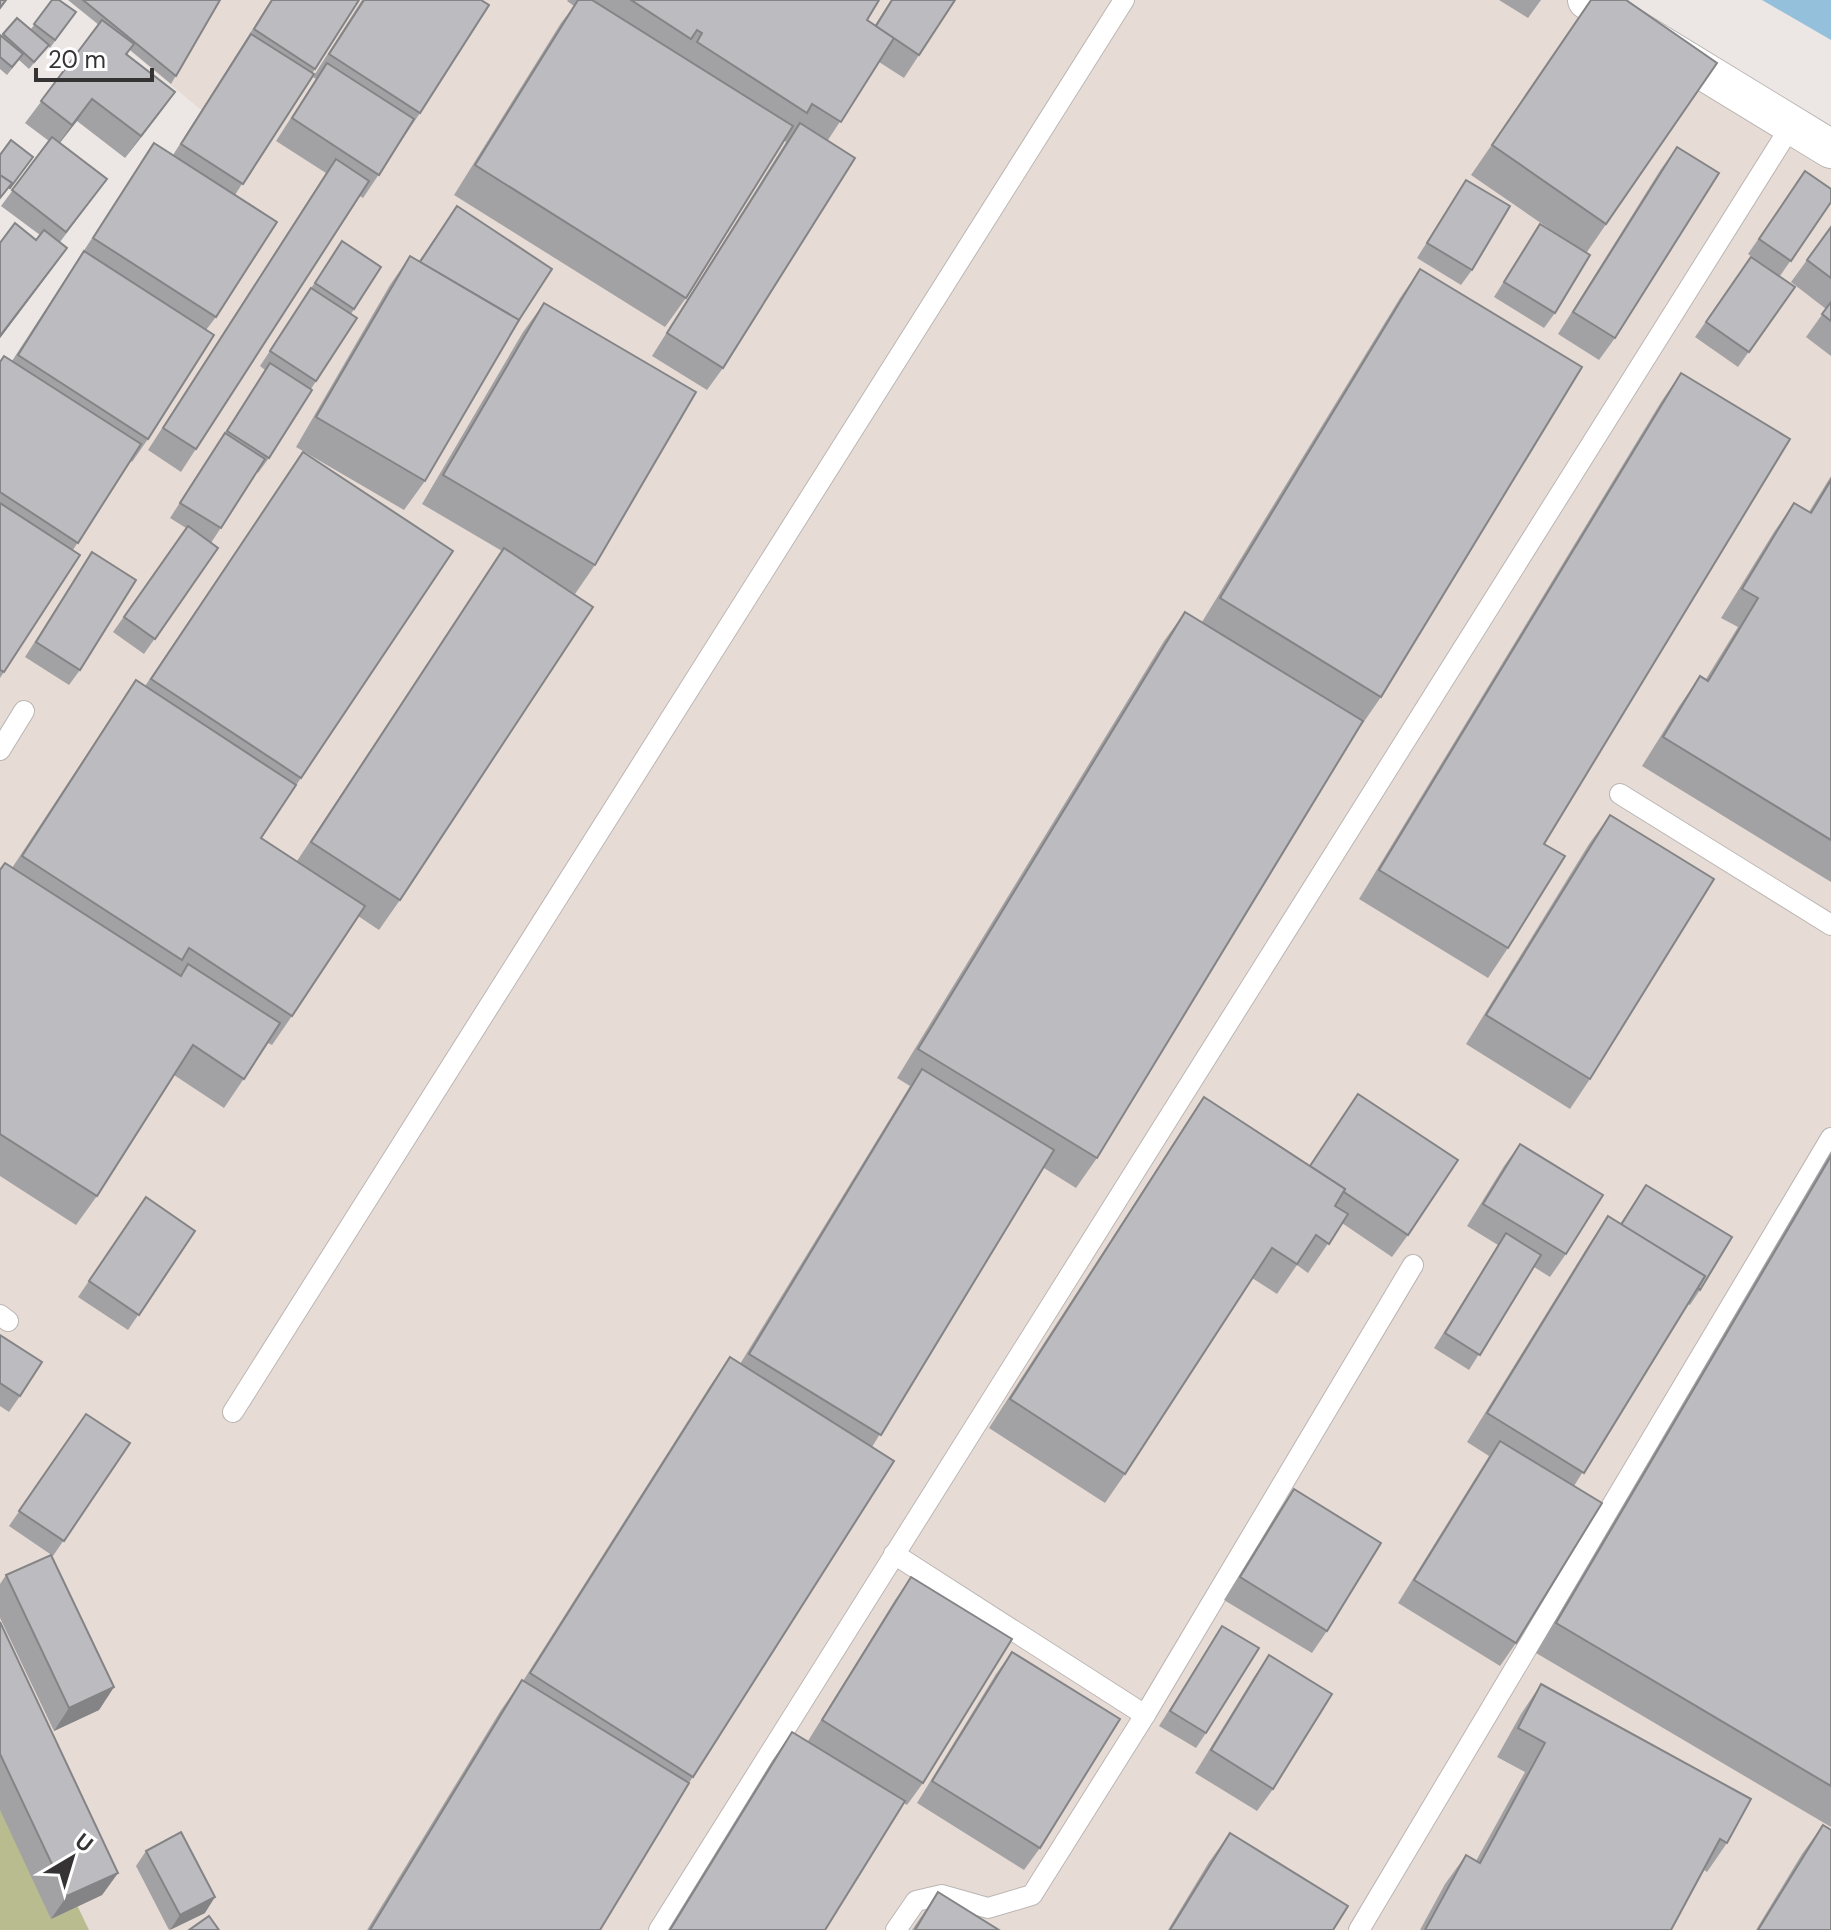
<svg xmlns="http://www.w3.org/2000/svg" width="1831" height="1930" font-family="'DM Sans',sans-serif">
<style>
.built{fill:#e7dbd5}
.forest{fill:#b9bc8f}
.water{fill:#95c0dc}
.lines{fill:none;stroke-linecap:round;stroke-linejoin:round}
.lane-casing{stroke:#bbb6b4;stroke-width:22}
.street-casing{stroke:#bbb6b4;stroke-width:40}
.lane{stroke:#fff;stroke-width:20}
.street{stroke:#fff;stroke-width:38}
.wall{fill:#a2a2a5}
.shaded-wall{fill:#848486}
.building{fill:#bcbcc0;stroke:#848486;stroke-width:2}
</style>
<rect width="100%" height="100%" fill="#ece7e5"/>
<path class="built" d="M68 0H1601L1831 147V1930H89L0 1745V423L212 119Z"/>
<path class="forest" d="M0 1745 89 1930H0Z"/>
<path class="water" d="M1762 0H1831V40Z"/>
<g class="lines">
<g class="lane-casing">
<g id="lane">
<path d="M0 750 24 711"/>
<path d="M1620 794 1831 925"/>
<path d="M0 1315 8 1321"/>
<path d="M233 1412 1124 0"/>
<path d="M894 1554 1145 1715"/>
<path d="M659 1930 1791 126"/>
<path d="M896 1930 916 1901 942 1895 988 1908 1032 1895 1145 1715 1413 1265"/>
<path d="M1359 1930 1831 1138"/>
</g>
</g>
<g class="street-casing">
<path id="street" d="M1587 0 1831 149"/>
</g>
<use href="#lane" class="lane"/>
<use href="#street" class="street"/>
</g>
<g class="wall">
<path d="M52 0 76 12 50 48 48 46 29 69 19 60 7 75 0 69V35L1 36 17 18 31 29Z"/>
<path d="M68 0H220L171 84 130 50 127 55 159 114 125 158 77 121 60 143 107 179 60 242 51 270 0 338V243L36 240 40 235 1 206 49 141 25 123 99 25Z"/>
<path d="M271 0H359L235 195 216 317 206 330 148 439 132 462 130 460 73 550 80 555 0 678V362L12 361 154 143 173 155Z"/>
<path d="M362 0H481L420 113 363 198 360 196 181 472 148 450 326 173 276 141 316 79 313 77Z"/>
<path d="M568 0H879L867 20 875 25 891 0H955L904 78 879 62 828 140 723 368 707 390 652 356 786 142 784 140 686 298 665 327 454 195 561 23 574 6 567 1Z"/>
<path d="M1499 0H1541L1528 18Z"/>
<path d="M1591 0 1717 63 1587 252 1555 313 1544 328 1494 297 1540 224 1567 241 1471 175Z"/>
<path d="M1677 147 1615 338 1599 360 1558 334 1661 169Z"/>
<path d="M1805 171 1831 202 1780 276 1748 254Z"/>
<path d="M1466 180 1472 270 1461 285 1417 258Z"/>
<path d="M457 206 519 320 425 481 404 510 296 447 390 285 410 256 419 261Z"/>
<path d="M1831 227V356L1806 337 1826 309 1791 282Z"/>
<path d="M342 241 381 267 351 314 357 318 311 389 269 458 258 473 257 472 211 543 218 548 144 654 113 632 186 528 170 518 265 370 260 366Z"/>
<path d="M1751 257 1795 287 1738 367 1695 337Z"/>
<path d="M1420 269 1381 697 1361 726H1360L1097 1158 1076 1188 1044 1168 872 1447 894 1461 689 1783 600 1930H367L501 1710 522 1680 523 1681 710 1386 730 1357 740 1364 910 1086 897 1078 1164 641 1185 612 1202 622 1400 298Z"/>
<path d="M544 303 595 565 575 594 552 580 400 900 379 930 358 916 292 1016 272 1045 268 1043 224 1108 174 1075 97 1196 76 1225 0 1176V870L12 868 116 710 136 680 145 686 303 452 301 778 261 838 297 861 502 551 422 504 523 332Z"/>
<path d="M1681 373 1544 844 1508 948 1488 978 1359 899 1661 402Z"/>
<path d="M1831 476V882L1642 766 1680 705 1700 676 1706 679 1738 627 1721 618 1774 532 1794 503 1809 512Z"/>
<path d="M92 552 80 670 69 685 25 657Z"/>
<path d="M1610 815 1590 1079 1570 1109 1466 1044 1589 844Z"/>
<path d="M1358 1094 1408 1235 1392 1257 1342 1223 1308 1273 1297 1265 1277 1294 1252 1278 1125 1474 1105 1503 989 1428 1184 1127 1204 1097 1310 1166Z"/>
<path d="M1520 1144 1566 1254 1550 1277 1534 1267 1469 1370 1434 1348 1498 1245 1467 1226 1504 1166Z"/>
<path d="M1831 1151V1827L1536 1653Z"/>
<path d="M1646 1185 1700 1290 1690 1305 1688 1304 1574 1486 1516 1643 1500 1666 1398 1603 1489 1456 1467 1442 1588 1246 1608 1216 1620 1224Z"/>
<path d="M146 1197 195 1231 128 1330 78 1297Z"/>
<path d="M0 1335 20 1396 9 1412 0 1406Z"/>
<path d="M86 1414 130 1443 53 1556 9 1526Z"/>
<path d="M1294 1489 1327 1631 1312 1653 1224 1600 1278 1512Z"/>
<path d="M6 1575 114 1687 99 1710 54 1731 0 1618V1584Z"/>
<path d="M911 1577 923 1783 907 1805 904 1803 825 1930H668L772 1761 792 1732 808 1741 895 1600Z"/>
<path d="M0 1622 118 1873 102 1895 51 1919 0 1810Z"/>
<path d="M1222 1626 1206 1733 1196 1748 1159 1726Z"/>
<path d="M1012 1652 1040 1848 1024 1870 917 1803 996 1674Z"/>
<path d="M1269 1655 1273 1789 1257 1811 1195 1773 1254 1677Z"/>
<path d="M1541 1684 1727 1843 1707 1872 1704 1870 1671 1930H1420L1445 1884 1466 1855 1476 1861 1525 1772 1497 1757 1521 1714Z"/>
<path d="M1823 1825 1831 1930H1756L1802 1854Z"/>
<path d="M1230 1833 1333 1930H1168L1209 1862Z"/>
<path d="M146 1851 205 1913 169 1930 136 1866Z"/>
<path d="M938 1892 999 1930H912Z"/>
</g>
<g class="shaded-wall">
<path d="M175 92 159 114 125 158 141 136Z"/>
<path d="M92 99 77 121 56 147 72 125Z"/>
<path d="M67 248 51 270 0 338V336Z"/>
<path d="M114 1687 99 1710 54 1731 69 1708Z"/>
<path d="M118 1873 102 1895 51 1919 67 1896Z"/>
<path d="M215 1897 205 1913 170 1930 180 1915Z"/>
</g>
<g class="building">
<path d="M0 0H6L0 8Z"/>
<path d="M52 0H59L76 12 55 40 34 24Z"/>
<path d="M83 0H220L176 76Z"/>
<path d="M272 0H359L315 69 254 29Z"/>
<path d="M364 0H481L489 5 420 113 329 54Z"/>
<path d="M578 0H592L793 126 686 298 475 165Z"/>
<path d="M631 0H879L867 20 894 38 841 122 812 104 807 113 697 42 702 33 697 30 691 39Z"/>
<path d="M892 0H955L919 55 876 26Z"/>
<path d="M1591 0H1626L1717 63 1606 224 1492 145Z"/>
<path d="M17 18 49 45 34 62 3 34Z"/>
<path d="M102 20 134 44 126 54 175 92 141 136 92 99 72 125 41 101Z"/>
<path d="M251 34 314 74 243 184 181 144Z"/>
<path d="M0 35 23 54 12 67 0 57Z"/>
<path d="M327 63 414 119 379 175 292 118Z"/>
<path d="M800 123 855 158 723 368 667 333Z"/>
<path d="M52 137 107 179 66 232 12 190Z"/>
<path d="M11 140 33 157 10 188 8 187 12 183 0 175V155Z"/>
<path d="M154 143 277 222 216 317 93 238Z"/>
<path d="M1677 147 1719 173 1615 338 1573 312Z"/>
<path d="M336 159 369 181 196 449 163 428Z"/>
<path d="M1805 171 1831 189V202L1791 261 1759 239Z"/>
<path d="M0 175 12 183 0 198Z"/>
<path d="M1466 180 1510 206 1472 270 1427 243Z"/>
<path d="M457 206 552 269 519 320 420 262Z"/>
<path d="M15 223 36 240 44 230 67 248 0 336V243Z"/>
<path d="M1540 224 1590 255 1555 313 1504 282Z"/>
<path d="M1831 227V278L1807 260Z"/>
<path d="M342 241 381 267 354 309 315 283Z"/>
<path d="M84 251 214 335 148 439 18 355Z"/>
<path d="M410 256 519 320 425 481 316 417Z"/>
<path d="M1751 257 1795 287 1749 352 1706 322Z"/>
<path d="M1420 269 1582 367 1381 697 1220 598Z"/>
<path d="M311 288 357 318 316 381 270 351Z"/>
<path d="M1831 302V321L1822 314Z"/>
<path d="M544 303 696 392 595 565 443 475Z"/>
<path d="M4 356 141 444 78 543 0 492V362Z"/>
<path d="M270 363 312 390 269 458 227 431Z"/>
<path d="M1681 373 1790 439 1544 844 1565 856 1508 948 1379 870Z"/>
<path d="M225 433 265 459 221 528 180 503Z"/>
<path d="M303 452 453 551 301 778 151 679Z"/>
<path d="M1831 480V840L1663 737 1700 676 1708 681 1758 598 1742 589 1794 503 1811 513Z"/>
<path d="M0 503 80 555 4 672 0 670Z"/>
<path d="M188 526 218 548 155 639 124 617Z"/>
<path d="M504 548 593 607 400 900 311 842Z"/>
<path d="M92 552 136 580 80 670 36 642Z"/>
<path d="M1185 612 1363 721 1097 1158 918 1049Z"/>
<path d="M136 680 296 785 261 838 365 906 292 1016 189 948 182 960 22 856Z"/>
<path d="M1610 815 1714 879 1590 1079 1486 1015Z"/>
<path d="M5 863 181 976 188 964 280 1023 244 1079 193 1045 97 1196 0 1134V870Z"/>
<path d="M922 1069 1054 1150 881 1435 749 1354Z"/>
<path d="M1358 1094 1458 1160 1408 1235 1344 1192 1345 1189 1310 1166Z"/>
<path d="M1204 1097 1345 1189 1335 1206 1348 1214 1329 1244 1316 1235 1297 1264 1272 1248 1125 1474 1010 1399Z"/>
<path d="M1520 1144 1603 1195 1566 1254 1483 1204Z"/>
<path d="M1831 1156V1786L1556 1623Z"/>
<path d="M1646 1185 1732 1237 1700 1290 1698 1288 1705 1276 1621 1225Z"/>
<path d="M146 1197 195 1231 139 1315 89 1281Z"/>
<path d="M1608 1216 1705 1276 1584 1473 1487 1413Z"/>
<path d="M1506 1233 1541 1255 1480 1355 1445 1333Z"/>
<path d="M0 1335 42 1362 20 1396 0 1383Z"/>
<path d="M730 1357 894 1461 693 1777 530 1673Z"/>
<path d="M86 1414 130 1443 64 1541 19 1511Z"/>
<path d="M1500 1441 1602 1503 1516 1643 1414 1580Z"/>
<path d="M1294 1489 1381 1543 1327 1631 1240 1577Z"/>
<path d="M51 1555 114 1687 69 1708 6 1575Z"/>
<path d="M911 1577 1012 1639 923 1783 822 1720Z"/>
<path d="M0 1622 118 1873 67 1896 0 1754Z"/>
<path d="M1222 1626 1259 1648 1206 1733 1170 1711Z"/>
<path d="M1012 1652 1120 1719 1040 1848 932 1781Z"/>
<path d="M1269 1655 1332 1694 1273 1789 1211 1750Z"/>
<path d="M522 1680 689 1783 600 1930H370Z"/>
<path d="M1541 1684 1751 1799 1727 1843 1720 1839 1671 1930H1425L1466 1855 1480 1863 1545 1743 1518 1728Z"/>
<path d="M792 1732 905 1801 825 1930H670Z"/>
<path d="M1823 1825 1831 1830V1930H1758Z"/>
<path d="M181 1832 215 1897 180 1915 146 1851Z"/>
<path d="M1230 1833 1348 1906 1333 1930H1170Z"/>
<path d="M938 1892 999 1930H915Z"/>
<path d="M209 1916 219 1930H189Z"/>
</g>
<g transform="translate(72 1858) rotate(38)" stroke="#ffffff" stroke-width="6" paint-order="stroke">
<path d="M0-6L14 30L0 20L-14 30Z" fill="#353333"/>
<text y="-12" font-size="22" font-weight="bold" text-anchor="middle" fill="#353333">U</text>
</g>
<path d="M36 68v12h116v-12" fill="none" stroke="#353333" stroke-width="4"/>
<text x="48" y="68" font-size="24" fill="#353333" stroke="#ffffff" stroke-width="6" paint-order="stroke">20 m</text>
</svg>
